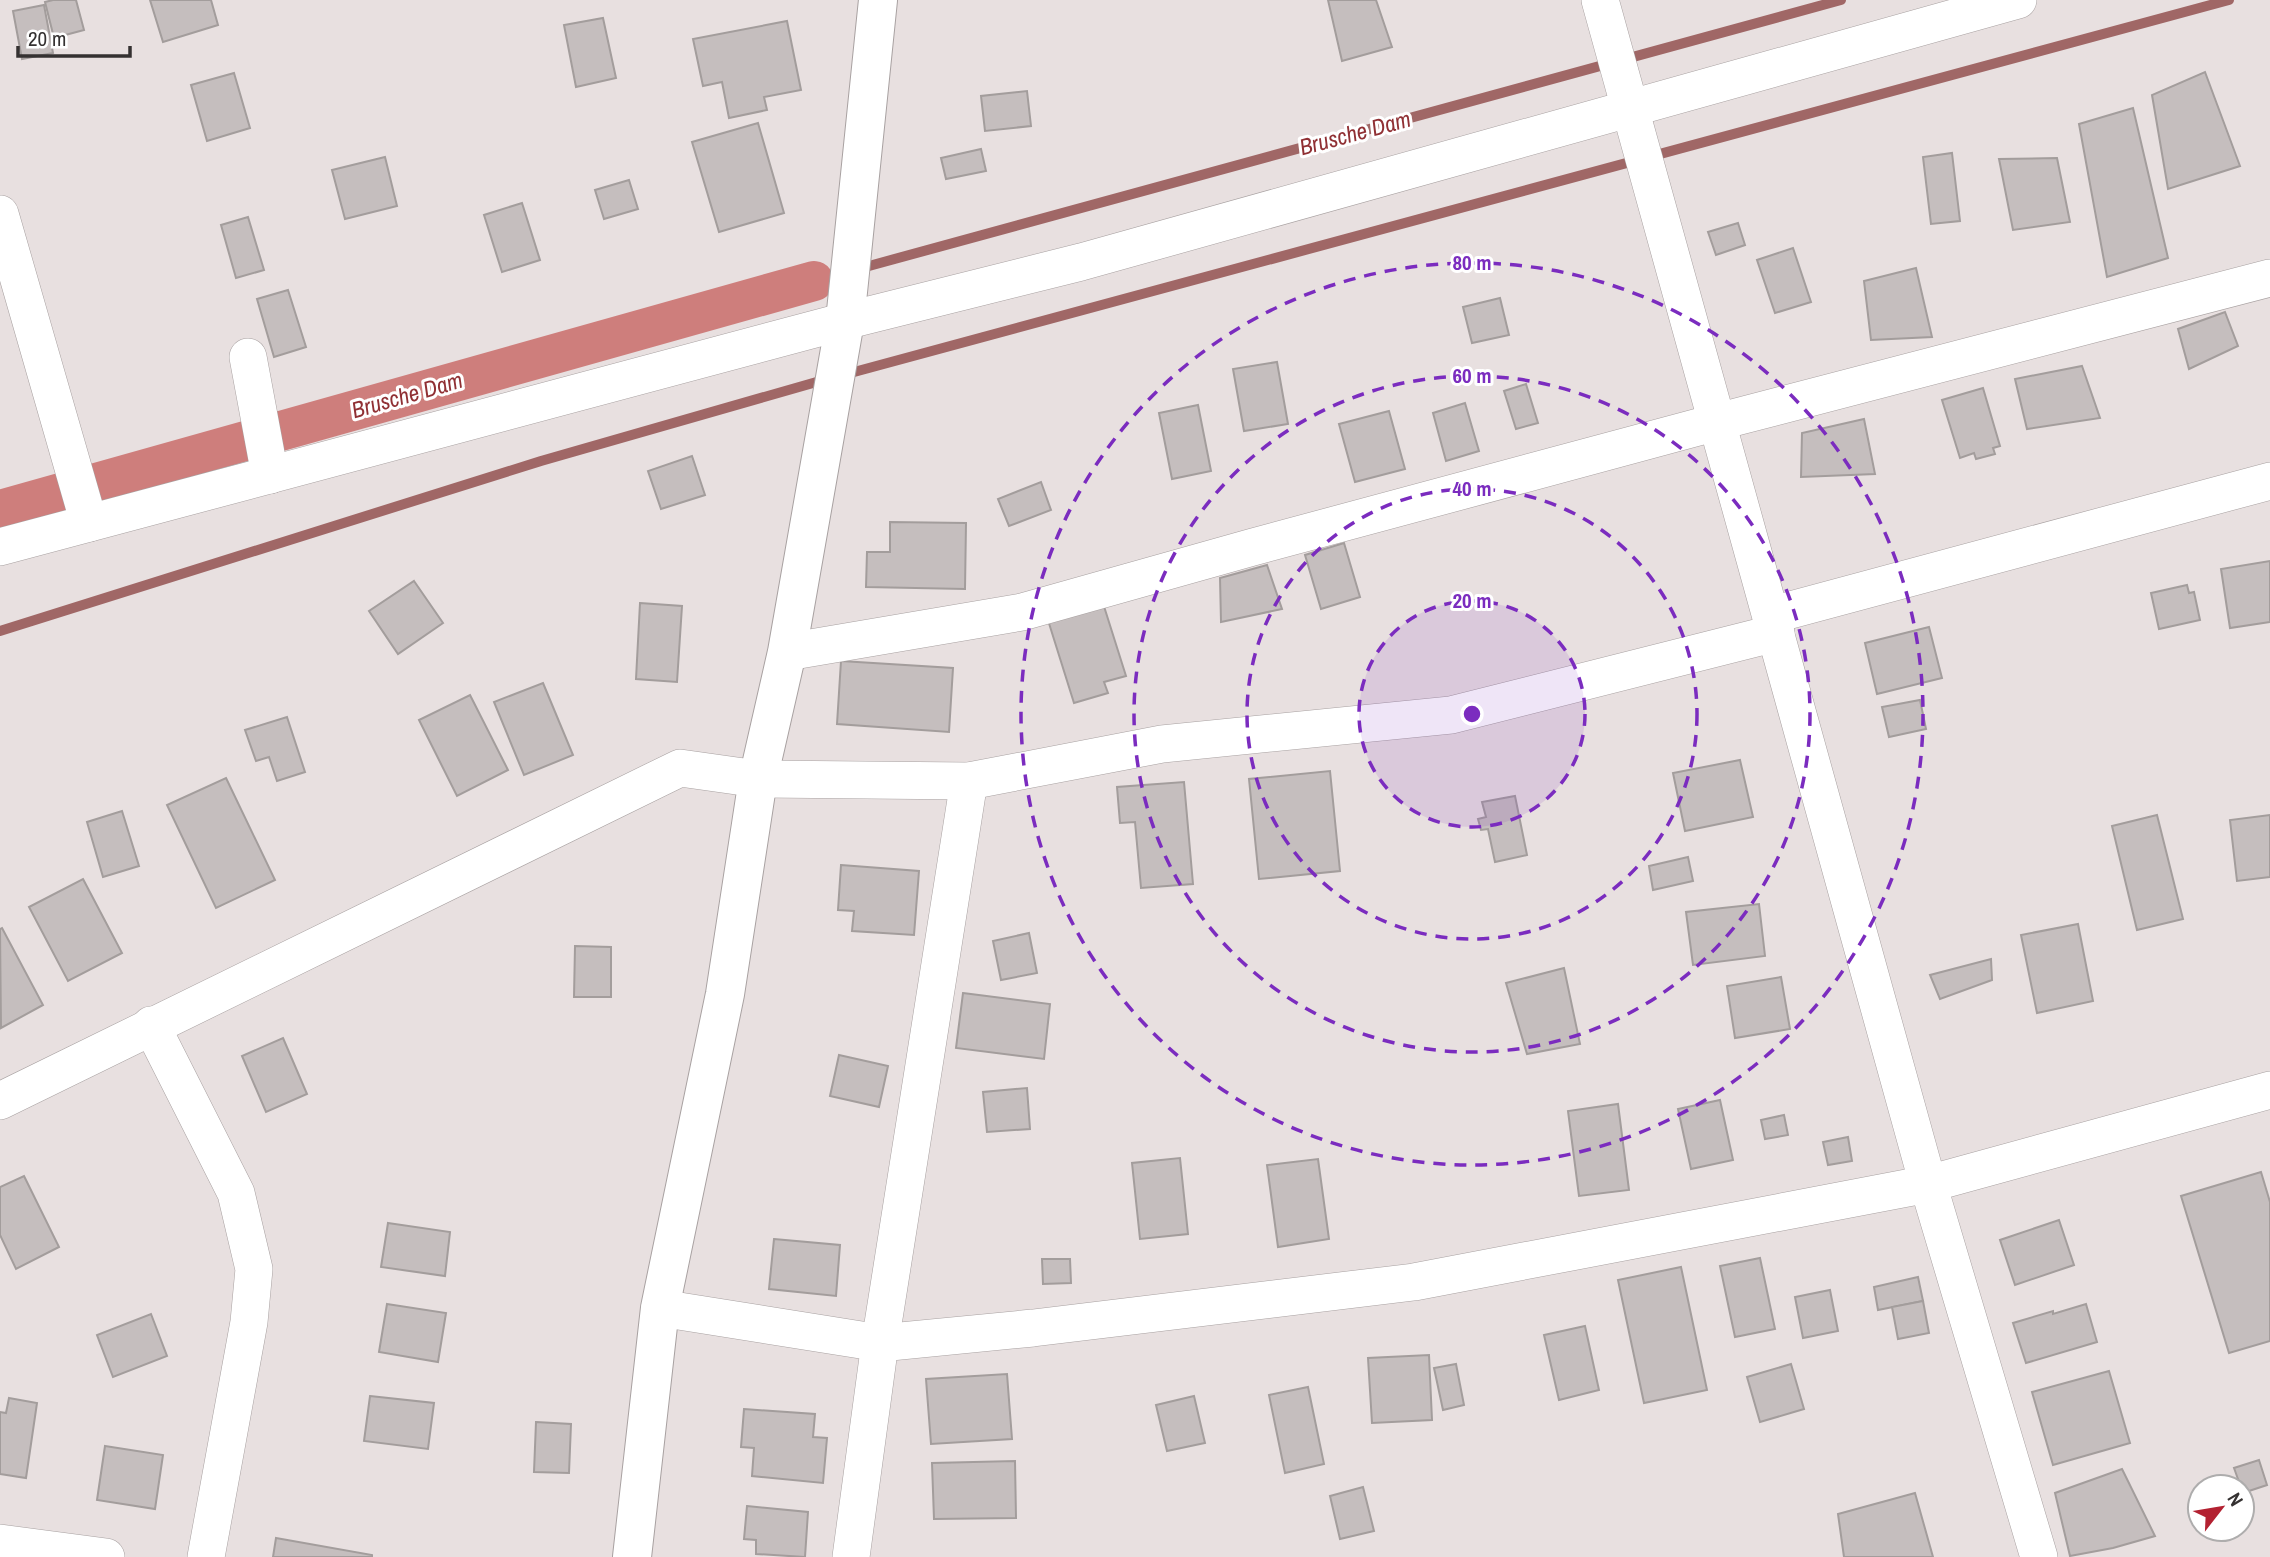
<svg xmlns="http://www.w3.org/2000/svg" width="2270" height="1557" font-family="'Archivo Narrow',sans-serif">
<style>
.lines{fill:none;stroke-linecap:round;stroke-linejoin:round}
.stream{stroke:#a06766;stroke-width:10}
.canal{stroke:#ce7e7c;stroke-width:40}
.building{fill:#c5bebe;stroke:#a39d9c;stroke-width:2}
.street-casing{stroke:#a8a1a1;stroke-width:38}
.secondary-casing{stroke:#a8a1a1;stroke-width:40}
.street{stroke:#fff;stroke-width:37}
.secondary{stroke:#fff;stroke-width:38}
.ring{fill:none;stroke:#7b2cbf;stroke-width:3.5;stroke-dasharray:12 9}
.labels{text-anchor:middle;stroke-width:6;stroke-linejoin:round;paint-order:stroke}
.water-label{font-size:23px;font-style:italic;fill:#903034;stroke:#fff}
.centre{fill:#7b2cbf;stroke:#fff;stroke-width:3.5}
.ring-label{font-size:21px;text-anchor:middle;font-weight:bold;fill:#7b2cbf;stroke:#fff;stroke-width:6;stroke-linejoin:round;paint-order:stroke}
</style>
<rect width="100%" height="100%" fill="#e8e0e0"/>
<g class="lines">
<g class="stream">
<path d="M869 266 1841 0"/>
<path d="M843 375 2229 0"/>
<path d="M0 631 541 461 827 379"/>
</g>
<path class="canal" d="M0 510 814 281"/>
</g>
<g class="building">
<path d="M53 0H76L84 30 54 38 45 2Z"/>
<path d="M150 0H211L218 25 163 42Z"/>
<path d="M1328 0H1376L1392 47 1342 61Z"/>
<path d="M44 5 53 53 22 59 13 11Z"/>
<path d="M603 18 616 78 576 87 564 25Z"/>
<path d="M787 21 801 90 764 97 767 110 729 118 722 82 703 86 693 39Z"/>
<path d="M2205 72 2240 166 2168 189 2152 95Z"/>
<path d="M234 73 250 128 207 141 191 85Z"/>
<path d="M1027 91 1031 126 985 131 981 96Z"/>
<path d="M2133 108 2168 258 2107 277 2079 124Z"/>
<path d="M758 123 784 213 719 232 692 142Z"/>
<path d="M981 149 986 171 946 179 941 158Z"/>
<path d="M1952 153 1960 221 1931 224 1923 157Z"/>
<path d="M385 157 397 206 345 219 332 170Z"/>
<path d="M2057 158 2070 222 2013 230 1999 159Z"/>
<path d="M629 180 638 209 604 219 595 190Z"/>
<path d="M522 203 540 260 502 272 484 215Z"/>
<path d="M248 217 264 270 236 278 221 225Z"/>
<path d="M1738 223 1745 245 1716 255 1708 232Z"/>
<path d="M1793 248 1811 302 1775 313 1757 260Z"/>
<path d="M1916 268 1932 337 1871 340 1864 281Z"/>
<path d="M288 290 306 347 274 357 257 299Z"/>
<path d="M1500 298 1509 335 1472 343 1463 307Z"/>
<path d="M2225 312 2238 346 2189 369 2178 329Z"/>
<path d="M1277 362 1288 424 1244 431 1233 369Z"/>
<path d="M2082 366 2100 418 2027 429 2015 379Z"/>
<path d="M1526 384 1538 423 1516 429 1504 391Z"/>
<path d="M1983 388 2000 446 1993 448 1995 454 1976 459 1974 453 1960 458 1942 400Z"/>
<path d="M1465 403 1479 451 1446 461 1433 413Z"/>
<path d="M1198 405 1211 471 1172 479 1159 413Z"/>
<path d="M1389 411 1405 469 1355 482 1339 424Z"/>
<path d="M1864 419 1875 474 1801 477 1802 433Z"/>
<path d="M692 456 705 495 661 509 648 471Z"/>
<path d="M1041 482 1051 510 1009 526 998 499Z"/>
<path d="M890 522 966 523 965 589 866 587 867 552H890Z"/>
<path d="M1344 543 1360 597 1321 609 1305 555Z"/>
<path d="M2270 561V622L2230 628 2221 569Z"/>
<path d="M1267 565 1282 609 1221 622 1220 578Z"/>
<path d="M414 581 443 623 398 654 369 611Z"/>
<path d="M2187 585 2189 593 2194 592 2200 620 2159 629 2151 593Z"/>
<path d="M1102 600 1126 676 1104 682 1108 693 1074 703 1047 617Z"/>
<path d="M640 603 682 606 677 682 636 679Z"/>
<path d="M1929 627 1942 678 1877 694 1865 643Z"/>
<path d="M841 661 953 668 949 732 837 724Z"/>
<path d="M543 683 573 755 524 775 494 702Z"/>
<path d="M470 695 508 770 457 796 419 720Z"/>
<path d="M1920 700 1926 729 1889 737 1882 707Z"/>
<path d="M287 717 305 772 277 781 269 757 256 761 245 730Z"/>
<path d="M1740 760 1753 817 1685 831 1673 773Z"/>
<path d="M1330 771 1340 871 1259 879 1249 779Z"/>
<path d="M226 778 275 880 216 908 167 805Z"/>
<path d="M1184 782 1193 884 1141 888 1135 822 1120 823 1117 787Z"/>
<path d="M1515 796 1527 855 1495 862 1488 829 1481 830 1478 819 1486 817 1482 802Z"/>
<path d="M122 811 139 866 103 877 87 822Z"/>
<path d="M2157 815 2183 919 2137 930 2112 826Z"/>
<path d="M2270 815V877L2237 881 2230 820Z"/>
<path d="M1688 857 1693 881 1653 890 1649 866Z"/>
<path d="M841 865 919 871 914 935 852 931 854 911 838 910Z"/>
<path d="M83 879 122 953 68 981 29 907Z"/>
<path d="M1759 904 1765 956 1693 965 1686 912Z"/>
<path d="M2078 924 2093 1001 2037 1013 2021 935Z"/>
<path d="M2 928 43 1005 1 1028 0 929Z"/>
<path d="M1029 933 1037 973 1001 980 993 941Z"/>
<path d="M575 946 611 947V997H574Z"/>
<path d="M1991 959 1992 980 1940 999 1930 975Z"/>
<path d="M1564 968 1580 1044 1527 1054 1506 983Z"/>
<path d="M1781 977 1790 1029 1735 1038 1727 986Z"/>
<path d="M963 993 1050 1004 1044 1059 956 1048Z"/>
<path d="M283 1038 307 1094 266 1112 242 1056Z"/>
<path d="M839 1055 888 1066 879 1107 830 1096Z"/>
<path d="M1027 1088 1030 1129 987 1132 983 1092Z"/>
<path d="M1720 1100 1733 1160 1691 1169 1678 1109Z"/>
<path d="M1618 1104 1629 1190 1579 1196 1568 1111Z"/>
<path d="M1784 1115 1788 1135 1765 1139 1761 1120Z"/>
<path d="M1848 1137 1852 1161 1828 1165 1823 1142Z"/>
<path d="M1180 1158 1188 1234 1140 1239 1132 1163Z"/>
<path d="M1318 1159 1329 1239 1278 1247 1267 1165Z"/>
<path d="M2261 1172 2270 1202V1341L2229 1353 2181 1196Z"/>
<path d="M24 1176 59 1247 16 1269 0 1235V1187Z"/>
<path d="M2059 1220 2074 1265 2015 1285 2000 1240Z"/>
<path d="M388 1223 450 1232 445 1276 381 1267Z"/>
<path d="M774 1239 840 1245 836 1296 769 1289Z"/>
<path d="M1760 1258 1775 1329 1735 1337 1720 1266Z"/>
<path d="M1042 1259H1070L1071 1283 1043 1284Z"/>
<path d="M1681 1267 1707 1390 1644 1403 1618 1280Z"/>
<path d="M1918 1277 1923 1301 1878 1310 1874 1287Z"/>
<path d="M1830 1290 1838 1331 1803 1338 1795 1297Z"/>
<path d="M1923 1301 1929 1333 1898 1339 1892 1307Z"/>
<path d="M387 1304 446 1313 438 1362 379 1352Z"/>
<path d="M2086 1304 2097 1342 2026 1363 2013 1323 2053 1311V1314Z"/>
<path d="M151 1314 167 1356 113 1377 97 1335Z"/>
<path d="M1585 1326 1599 1390 1559 1400 1544 1335Z"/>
<path d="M1429 1355 1432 1420 1372 1423 1368 1358Z"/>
<path d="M1456 1364 1464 1405 1443 1410 1434 1368Z"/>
<path d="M1791 1364 1804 1409 1760 1422 1747 1377Z"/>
<path d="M2109 1371 2130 1443 2053 1465 2032 1392Z"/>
<path d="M1007 1374 1012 1439 931 1444 926 1379Z"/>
<path d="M1308 1387 1324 1464 1285 1473 1269 1395Z"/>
<path d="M370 1396 434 1403 428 1449 364 1441Z"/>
<path d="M1194 1396 1205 1443 1167 1451 1156 1405Z"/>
<path d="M9 1398 37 1403 26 1478 0 1474V1412L6 1413Z"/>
<path d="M744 1409 815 1414 813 1437 827 1438 823 1483 752 1476 754 1448 741 1447Z"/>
<path d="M536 1422 571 1424 569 1473 534 1472Z"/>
<path d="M105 1446 163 1455 155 1509 97 1500Z"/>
<path d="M2259 1460 2267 1485 2243 1493 2234 1468Z"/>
<path d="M1015 1461 1016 1518 934 1519 932 1463Z"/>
<path d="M2122 1469 2155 1536 2113 1548 2070 1556 2055 1493Z"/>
<path d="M1363 1487 1374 1531 1340 1539 1330 1496Z"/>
<path d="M1915 1493 1933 1557H1844L1838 1514Z"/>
<path d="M747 1506 808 1512 805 1557 756 1554V1540L744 1539Z"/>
<path d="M276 1538 372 1555V1557H273Z"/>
</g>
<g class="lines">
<g class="street-casing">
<g id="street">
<path d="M1600 0 1928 1184 2039 1557"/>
<path d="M0 214 89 523"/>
<path d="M248 357 270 475"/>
<path d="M0 547 845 321 1081 262 2018 0"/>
<path d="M1772 615 2270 481"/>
<path d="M787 652 1022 612 1253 547 1717 422 2270 278"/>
<path d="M151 1025 236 1193 254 1269 249 1322 206 1557"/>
<path d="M0 1101 680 768 758 779 969 781 1162 744 1451 715 1776 633"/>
<path d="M660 1308 880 1343 1033 1328 1414 1282 1928 1184 2270 1090"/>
<path d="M0 1543 106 1557"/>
<path d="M851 1557 880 1343 969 781"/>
</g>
</g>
<g class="secondary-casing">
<path id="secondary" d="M632 1557 660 1308 725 994 758 779 787 652 845 321 878 0"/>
</g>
<use href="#street" class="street"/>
<use href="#secondary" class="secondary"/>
</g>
<circle cx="1472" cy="714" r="113" fill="#7b2cbf" fill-opacity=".12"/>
<g class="ring">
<circle cx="1472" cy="714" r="113"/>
<circle cx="1472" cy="714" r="225"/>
<circle cx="1472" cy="714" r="338"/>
<circle cx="1472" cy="714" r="451"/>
</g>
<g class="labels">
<g class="water-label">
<text transform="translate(1355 133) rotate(-15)" y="8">Brusche Dam</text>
<text transform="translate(407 395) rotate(-16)" y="8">Brusche Dam</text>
</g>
</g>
<circle cx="1472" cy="714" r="10" class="centre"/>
<g class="ring-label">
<text x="1472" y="270">80 m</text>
<text x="1472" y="383">60 m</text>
<text x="1472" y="496">40 m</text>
<text x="1472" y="608">20 m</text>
</g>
<g transform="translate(2221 1508) rotate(59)"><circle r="33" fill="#ffffff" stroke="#aeadad" stroke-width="2"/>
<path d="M0-5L12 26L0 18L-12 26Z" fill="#b32131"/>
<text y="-10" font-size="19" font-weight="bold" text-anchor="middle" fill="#343131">N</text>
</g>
<path d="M18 46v10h112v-10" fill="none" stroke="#343131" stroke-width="3.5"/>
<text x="28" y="46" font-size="21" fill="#343131" stroke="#ffffff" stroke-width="5" paint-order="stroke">20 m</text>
</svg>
